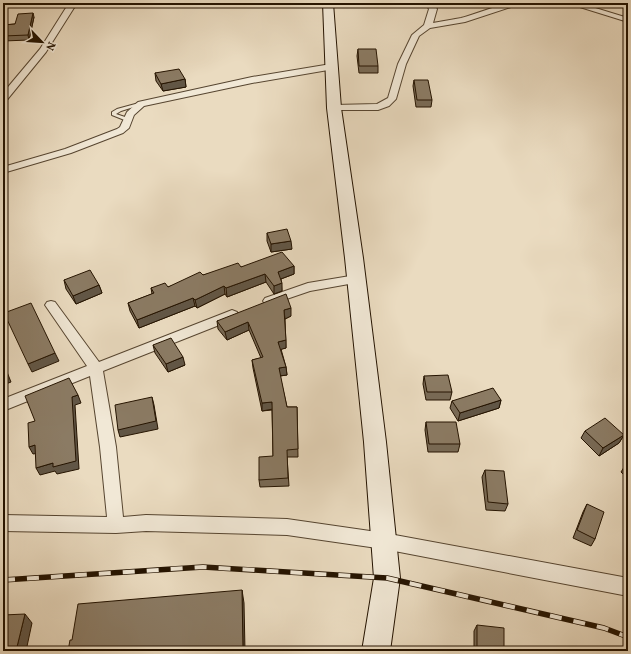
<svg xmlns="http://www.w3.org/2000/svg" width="631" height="654" font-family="Vollkorn,serif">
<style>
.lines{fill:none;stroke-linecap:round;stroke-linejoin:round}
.lane-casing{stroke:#564530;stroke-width:2}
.street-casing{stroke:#564530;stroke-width:2}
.secondary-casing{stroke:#241300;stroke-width:2}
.lane{fill:#f1e8d6;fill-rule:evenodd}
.street{fill:#f1e8d6;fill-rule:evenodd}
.secondary{fill:#f1e8d6;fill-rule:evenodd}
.rail-casing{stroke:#241300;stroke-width:5.5}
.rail{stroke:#f1e8d6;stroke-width:4;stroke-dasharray:12;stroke-linecap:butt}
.wall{fill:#786a56;stroke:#241300}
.shaded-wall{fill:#615646;stroke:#241300}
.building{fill:#8b7b64;stroke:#241300}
</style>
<rect width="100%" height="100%" fill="#eadbc0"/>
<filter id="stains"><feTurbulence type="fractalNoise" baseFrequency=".005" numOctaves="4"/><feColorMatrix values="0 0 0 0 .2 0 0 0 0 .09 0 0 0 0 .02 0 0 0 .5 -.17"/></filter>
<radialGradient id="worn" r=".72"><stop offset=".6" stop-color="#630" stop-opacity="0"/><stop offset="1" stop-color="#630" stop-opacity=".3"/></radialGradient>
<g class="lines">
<g class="lane-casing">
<path id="lane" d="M139 103 143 104 121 111 116 114 131 119V121H127L112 115V112L117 109Z"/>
</g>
<g class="street-casing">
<g id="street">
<path d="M69 3H77L46 52 6 101 3 102V93L40 49Z"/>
<path d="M425 3H433L437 9 433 23C442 21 452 20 461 18 482 12 500 3 523 3L465 22 430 28 419 36 406 64 396 99 389 106 378 110H331L329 108 334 105 377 104 388 98 398 64 412 35 424 25 429 9Z"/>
<path d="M567 3H579L628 18V22Z"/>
<path d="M331 64 335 67 334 69 252 83 144 106 134 115 129 128 123 133 71 153 3 173V167L65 149 117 129 120 127 127 112 138 102 252 77Z"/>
<path d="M356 275 360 276 362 279 360 282 310 291 269 305 265 304 263 301 265 298 308 283Z"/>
<path d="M51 301 55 302 99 362 227 312 232 310 237 312 238 315 237 318 103 371 116 447 123 517 146 515 287 519 384 533 628 578V596L384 549 287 535 146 531 116 533 3 531V515L107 517 100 447 90 376 3 411V399L87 366 45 305 47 302Z"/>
</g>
</g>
<g class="secondary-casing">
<path id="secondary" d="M323 3H333L341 108 363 258 386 442 400 578 390 651H362L374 578 364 442 345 258 327 108Z"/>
</g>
<use href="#lane" class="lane"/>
<use href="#street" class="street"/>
<use href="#secondary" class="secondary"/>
<g class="rail-casing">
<path id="rail" d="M3 580 203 567 387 578 604 628 628 637"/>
</g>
<use href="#rail" class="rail"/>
</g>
<g class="wall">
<path d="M34 17 29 40 3 41V25L15 24Z"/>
<path d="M358 49 378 66V73H359L357 56Z"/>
<path d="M155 73 185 79 186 87 163 91 156 81Z"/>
<path d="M414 80 432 100 431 107H416L413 86Z"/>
<path d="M267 233 292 249 271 252 267 241Z"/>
<path d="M294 266V274L281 279 282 291 274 294 266 282 227 297 225 294 197 308 195 306 139 328 130 311 128 303 152 294 151 288 168 287 203 275 241 267Z"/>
<path d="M64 280 99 285 102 293 76 304 66 289Z"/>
<path d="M291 316 285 319 286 348 281 349 286 367 287 375 280 376 287 407H297L298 457H287L289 486 260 487 259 480 273 456 272 410 262 411 253 368 252 360 261 358 249 330 227 340 218 329 217 321Z"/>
<path d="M153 345 185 365 168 372 155 353Z"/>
<path d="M424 376 452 392 450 400H426L423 384Z"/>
<path d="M501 400 499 408 458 421 450 408 452 401Z"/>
<path d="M426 422 460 444 458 452H428L425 430Z"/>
<path d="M585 431 624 435 619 443 599 456 581 438Z"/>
<path d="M628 463V479L621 472 626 464Z"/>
<path d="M485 470 508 504 505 511 486 510 482 477Z"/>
<path d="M587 504 595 539 591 546 573 538 583 512Z"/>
<path d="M477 625 504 651H474V631Z"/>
</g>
<g class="shaded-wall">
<path d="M33 13 34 17 29 40 28 35Z"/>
<path d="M185 79 186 87 163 91 161 84Z"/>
<path d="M291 241 292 249 271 252V244Z"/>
<path d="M294 266V274L278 280V272Z"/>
<path d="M265 274 266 282 227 297 226 288Z"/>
<path d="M282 283V291L274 294V286Z"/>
<path d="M99 285 102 293 76 304 73 296Z"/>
<path d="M224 286 225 294 197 308 195 300Z"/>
<path d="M193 298 195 306 139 328 137 320Z"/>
<path d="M291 308V316L285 319 284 310Z"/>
<path d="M248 322 249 330 227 340 225 332Z"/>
<path d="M286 340V348L279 350 278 342Z"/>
<path d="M55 353 59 361 32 372 28 364Z"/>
<path d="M183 357 185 365 168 372 166 364Z"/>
<path d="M3 362 11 382 3 385Z"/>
<path d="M286 367 287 375 279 376V368Z"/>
<path d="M78 395 81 403 75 405 79 469 57 474 55 471 40 475 36 468 53 463 72 397Z"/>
<path d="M152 397 154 405 158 429 120 437 118 430Z"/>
<path d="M501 400 499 408 458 421 460 413Z"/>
<path d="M272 402 273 409 262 411V403Z"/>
<path d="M624 435 619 443 599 456 603 448Z"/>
<path d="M35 445 39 453 33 454 29 447Z"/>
<path d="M242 590 244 603 245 651H243V650Z"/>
<path d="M25 614 32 623 26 651H16Z"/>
</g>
<g class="building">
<path d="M33 13 28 35 3 36V25L15 24 18 14Z"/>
<path d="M358 49H376L378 66H359Z"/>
<path d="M179 69 185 79 161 84 155 73Z"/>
<path d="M414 80H428L432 100H417Z"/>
<path d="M287 229 291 241 271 244 267 233Z"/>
<path d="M282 252 294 266 278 272 282 283 274 286 265 274 226 288 224 286 195 300 193 298 137 320 128 303 154 293 151 288 165 283 168 287 200 272 203 275 238 263 241 267Z"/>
<path d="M90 270 99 285 73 296 64 280Z"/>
<path d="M286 294 291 308 284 310 286 340 278 342 286 367 279 368 287 407H297L298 449 287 450 288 478 259 480V457L273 456 272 402 262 403 252 360 263 357 248 322 225 332 217 321Z"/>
<path d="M31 303 55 353 28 364 4 313Z"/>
<path d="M171 338 183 357 166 364 153 345Z"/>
<path d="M3 364 7 374 3 375Z"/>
<path d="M448 375 452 392H427L424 376Z"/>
<path d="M69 378 78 395 72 397 76 461 53 467V463L36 468 35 445 29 447 28 423 35 421 25 396Z"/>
<path d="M493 388 501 400 460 413 452 401Z"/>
<path d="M152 397 156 421 118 430 115 405Z"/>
<path d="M605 418 624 435 603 448 585 431Z"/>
<path d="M426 422H456L460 444H429Z"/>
<path d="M485 470 504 471 508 504 488 502Z"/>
<path d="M587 504 604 512 595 539 577 530Z"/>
<path d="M242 590 243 650H240V651H68L70 640H72L78 604Z"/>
<path d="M25 614 16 651H3V615Z"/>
<path d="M477 625 504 628V651H477Z"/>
</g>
<rect width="631" height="654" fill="none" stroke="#eadbc0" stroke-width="16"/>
<rect x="4" y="4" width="623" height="646" fill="none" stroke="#241300" stroke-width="2"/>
<rect x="8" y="8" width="615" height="638" fill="none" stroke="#241300"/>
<g transform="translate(42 42) rotate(115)" stroke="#f1e8d6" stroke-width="3" paint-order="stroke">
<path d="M0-3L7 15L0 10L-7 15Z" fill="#241300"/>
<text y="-6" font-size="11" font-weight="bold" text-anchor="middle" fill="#241300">N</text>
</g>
<rect width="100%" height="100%" filter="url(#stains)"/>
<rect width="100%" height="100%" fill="url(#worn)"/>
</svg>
